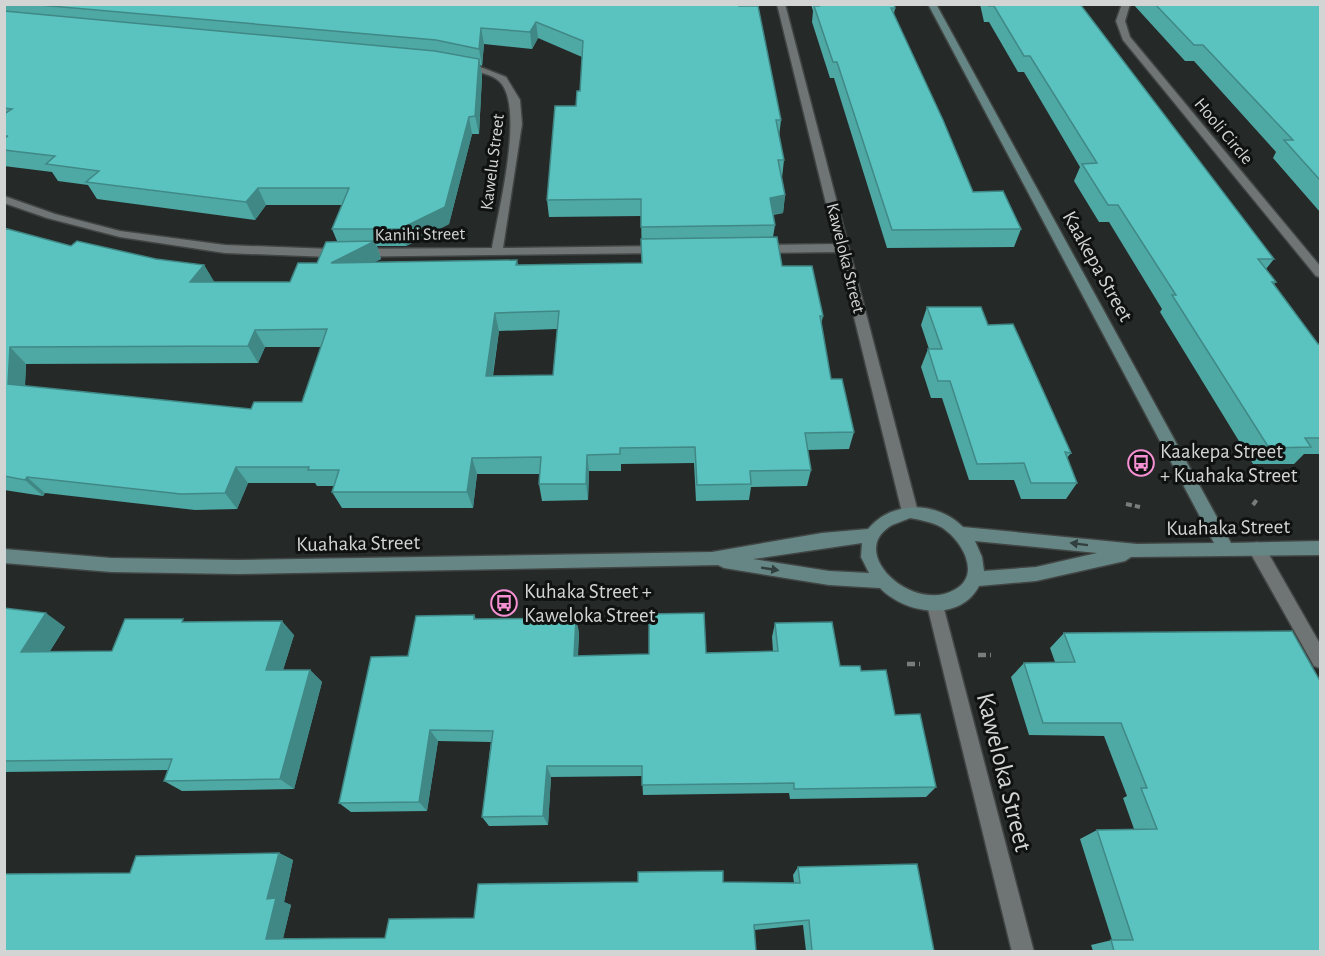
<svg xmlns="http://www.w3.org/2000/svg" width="1325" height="956" font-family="'Alegreya Sans',sans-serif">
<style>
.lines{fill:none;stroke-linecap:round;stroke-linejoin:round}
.lane-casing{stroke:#414544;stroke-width:3}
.street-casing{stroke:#414544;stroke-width:3}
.secondary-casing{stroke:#414544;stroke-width:3}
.path-far1{stroke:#797d7c;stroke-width:4;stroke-dasharray:6 3;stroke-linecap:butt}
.path{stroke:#797d7c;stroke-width:4.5;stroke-dasharray:8 4;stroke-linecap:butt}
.lane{fill:#6f7574;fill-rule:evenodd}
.street{fill:#6f7574;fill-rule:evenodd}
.secondary{fill:#658684;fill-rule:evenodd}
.wall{fill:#4ea8a4;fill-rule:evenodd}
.shaded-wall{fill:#408886}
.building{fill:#5bc3bf;stroke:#408886;stroke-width:1.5;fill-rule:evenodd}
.oneway{fill:#31403f}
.labels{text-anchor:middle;stroke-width:6;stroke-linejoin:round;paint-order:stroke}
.far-street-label{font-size:18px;fill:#d2d5d4;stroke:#0f1211}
.street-label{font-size:21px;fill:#d2d5d4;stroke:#0f1211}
.poi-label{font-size:21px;fill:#d2d5d4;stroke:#0f1211;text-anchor:start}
.near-street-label{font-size:26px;fill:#d2d5d4;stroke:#0f1211}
</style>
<rect width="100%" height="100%" fill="#252a29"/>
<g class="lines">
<g class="lane-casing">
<path id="lane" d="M1257 542 1263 544 1320 644V668L1314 666 1251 554 1249 549 1251 544Z"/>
</g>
<g class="street-casing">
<g id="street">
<path d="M777 4H785L918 512 915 517 910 518 905 517 902 512 838 252 759 253 753 249 759 245 836 244Z"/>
<path d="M1122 4H1130L1125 21 1130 37 1320 266V277L1316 276 1123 40 1116 21Z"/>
<path d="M460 63 483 68 506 77 520 100 522 124 503 248 660 246 666 250 664 253 330 257 225 253 120 237 47 218 4 203V196L55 214 120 231 225 245 330 249 492 248C498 212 525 108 500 82 491 72 469 71 457 68V64Z"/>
<path d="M935 597 941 600 943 605 1034 952H1012L927 605 929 600Z"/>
</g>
</g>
<g class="secondary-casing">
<path id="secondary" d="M928 4H936L1231 543 1320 541V555L1131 557 1125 561 1036 581 979 586C960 623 905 614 880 588L829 585 724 568 718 565 237 574 111 572 4 563V549L111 558 237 560 712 552 822 533 868 529C892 500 937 501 963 527L1137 544 1214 543ZM910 518C921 520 932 522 941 527 961 539 983 575 954 590 914 613 848 555 889 527 895 523 904 521 910 518ZM975 541 1097 553 1036 567 984 571 982 557ZM862 543 861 557 869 573 829 571 753 559Z"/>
</g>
<g class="path-far1">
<path d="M1126 504 1140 507"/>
<path d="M1253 505 1258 498"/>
</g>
<g class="path">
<path d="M978 655H991"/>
<path d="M907 664H920"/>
</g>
<use href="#lane" class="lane"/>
<use href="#street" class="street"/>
<use href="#secondary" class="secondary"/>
</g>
<g class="wall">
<path d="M4 4H739L781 120 779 137 784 160 782 178 785 195 783 213 773 215 775 225 773 237 782 266 823 316 821 325 831 379 854 432 849 449 808 450 811 470 807 486 751 487 749 500 696 501 694 463 621 464V471H589L588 500 542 501 539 484 540 474H477L473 508H342L332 492 334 486H317L315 483H248L237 509 195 510 45 493 43 496 4 490V228L71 246 156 259 204 265 214 282H290L317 263 337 241 332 229 342 205H266L255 220 97 199 88 185 58 181 52 172 4 166ZM538 38 582 57 580 91 547 200 549 217 641 216 642 263 518 265 517 260 374 262 381 259 377 246H406L449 224 472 134H479L482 76 480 65 482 66 484 44 532 49ZM557 329 553 375 493 376 499 331ZM265 347H321L302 402 251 409 25 386 26 364 258 363Z"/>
<path d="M811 4H895V8L894 14 973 192 1021 229 1014 247 887 248 834 78H830L812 22 813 11Z"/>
<path d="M980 4H1080L1274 259 1266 269 1276 282 1274 284 1318 344H1320V454H1304L1294 464H1253L1160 312 1162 309 1109 222H1099L1074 181 1080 167 1024 72H1018L989 22H984Z"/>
<path d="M1133 4H1320V212L1273 158 1276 152 1194 61H1185Z"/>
<path d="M927 307 988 325 1071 453 1067 458 1077 483 1066 499H1021L1014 480H969L942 398H931L921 367 928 349H929L921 325Z"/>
<path d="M4 608 65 627 50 651H112L187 622 294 635 283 670H310L322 682 294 789 182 791 164 781 168 770 4 772Z"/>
<path d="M474 615 476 619 579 632 578 656 773 651 772 637 775 623 840 666 861 671 895 715 936 787 926 797 790 799 789 793 643 795 642 776 551 777 548 825 489 826 482 817 491 742 438 741 427 811 351 812 339 803 408 656Z"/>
<path d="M1064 633 1320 951H1093L1091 945 1112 940 1080 839 1097 830 1134 829 1123 798 1127 796 1104 736 1029 735 1011 677 1024 663 1055 662 1050 648Z"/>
<path d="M279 853 293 860 284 902 291 905 283 938H385L474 918 723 882 794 883 793 875 798 867 934 951H806L803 925 755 930 4 951 130 873Z"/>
</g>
<g class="shaded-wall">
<path d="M536 22 538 38 532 49 530 32Z"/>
<path d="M481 28 484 44 482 66 479 49Z"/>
<path d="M479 59 482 76 479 134 475 116Z"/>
<path d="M469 117 472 134 449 224 406 246 400 229Z"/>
<path d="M258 188 266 205 255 220 246 202Z"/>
<path d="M785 195 783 213 767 215 770 198Z"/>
<path d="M375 241 381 259 338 280 331 263Z"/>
<path d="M204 265 215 283 190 282Z"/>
<path d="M495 313 499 331 490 393 486 376Z"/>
<path d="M255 330 265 347 258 363 248 346Z"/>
<path d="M10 347 26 364 24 402 8 384Z"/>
<path d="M587 455 589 471 588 500 586 484Z"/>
<path d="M472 458 477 474 473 508 467 492Z"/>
<path d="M236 467 248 483 237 509 225 493Z"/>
<path d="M27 477 45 493 43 496 25 480Z"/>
<path d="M46 613 65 627 41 665 21 652Z"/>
<path d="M576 618 579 632 577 669 574 656Z"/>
<path d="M282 621 294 635 279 683 266 670Z"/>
<path d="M310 670 322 682 294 789 280 779Z"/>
<path d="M430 730 438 741 427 811 419 802Z"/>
<path d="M547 766 551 777 548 825 543 816Z"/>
<path d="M279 853 293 860 284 902 291 905 282 943 266 939 267 899Z"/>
</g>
<g class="building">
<path d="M28 4H739V6H758L781 120H776L784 160H778L785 195 770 198 775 225 641 227V199L547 200 555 106H576L577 91H580L583 41 536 22 530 32 481 28 479 49 436 40Z"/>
<path d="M818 4H894L895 8H891L943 120 973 192 1003 191 1021 229 892 230 837 62H833L814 6H819Z"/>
<path d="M988 4H1080L1274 259H1258L1276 282H1272L1318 344H1320V438H1305L1311 447 1269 448 1172 295H1176L1118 205H1108L1082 164 1097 163 1030 56H1024L994 6H989Z"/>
<path d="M1155 4H1320V180L1284 140H1293L1203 45H1194Z"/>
<path d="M4 11 435 51 479 59 475 116 469 117 445 207 400 229H332L349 188H258L246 202 86 182 99 171 46 164 55 156 4 150V138L8 136H4V114L12 109 4 108Z"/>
<path d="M4 228 71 246 77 241 156 259 204 265 190 282H290L298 263H317L326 242 375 241 331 263 517 260 516 265 642 263 641 239 777 237 782 266H812L823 316H820L831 379H842L854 432 805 433 811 470 750 471 751 484 697 485 695 447 620 448V454L587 455 586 484H539L541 457 472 458 467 492H332L339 470H308L309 467H236L225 493 181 494 27 477 25 480 4 476ZM559 311 553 375 486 376 495 313ZM327 329 302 402H254L251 409 8 384 10 347 248 346 255 330Z"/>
<path d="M927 307H981L988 325 1013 324 1071 453 1065 452 1077 483H1031L1024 463 977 464 950 381H938L928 349H942Z"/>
<path d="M4 608 46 613 21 652 112 651 125 619H183L182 622 282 621 266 670H310L280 779 164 781 172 759 4 761Z"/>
<path d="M704 613 706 653 778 651 775 623 832 622 840 666H860L861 671 886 670 895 715 920 714 936 787 794 789V783L642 785V766H547L543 816 482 817 493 731 430 730 419 802 339 803 371 657 408 656 416 616 474 615V619L576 618 574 656 649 654V614Z"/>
<path d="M1292 631 1320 681V951H1114L1111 940H1133L1097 830 1157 829 1141 788H1147L1121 723H1043L1024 663 1075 662 1064 633Z"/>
<path d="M279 853 267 899 276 898 266 939 385 938 389 919 474 918 478 884 638 882V872L723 871V882L800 883 798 867 917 864 934 951H812L809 920 754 925 756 951H4V874L130 873 136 856Z"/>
</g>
<defs><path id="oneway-solid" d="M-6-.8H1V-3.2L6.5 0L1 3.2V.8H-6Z" transform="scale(1.5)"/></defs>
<g class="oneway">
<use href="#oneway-solid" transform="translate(1079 544) rotate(-173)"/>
<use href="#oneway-solid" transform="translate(770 569) rotate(9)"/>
</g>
<defs>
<g id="bus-ring" transform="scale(1.35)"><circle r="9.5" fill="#0f1211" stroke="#f591d2" stroke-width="1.5"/><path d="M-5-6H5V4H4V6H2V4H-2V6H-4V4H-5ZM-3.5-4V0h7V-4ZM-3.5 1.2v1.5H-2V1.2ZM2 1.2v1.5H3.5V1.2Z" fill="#f591d2"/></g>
</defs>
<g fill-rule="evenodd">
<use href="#bus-ring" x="1141" y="463"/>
<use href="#bus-ring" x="504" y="603"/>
</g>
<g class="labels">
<g class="far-street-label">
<text transform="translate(1224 131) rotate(50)" y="6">Hooli Circle</text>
<text transform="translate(492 162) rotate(-83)" y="6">Kawelu Street</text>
<text transform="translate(420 234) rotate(-1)" y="6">Kanihi Street</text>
<text transform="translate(846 258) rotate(76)" y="6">Kaweloka Street</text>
</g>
<g class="street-label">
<text transform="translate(1098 266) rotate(61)" y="7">Kaakepa Street</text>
<text transform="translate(1228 527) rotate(-1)" y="7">Kuahaka Street</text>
<text transform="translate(358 543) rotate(-1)" y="7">Kuahaka Street</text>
</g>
<g class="poi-label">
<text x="1160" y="458">Kaakepa Street<tspan x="1160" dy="24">+ Kuahaka Street</tspan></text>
<text x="524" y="598">Kuhaka Street +<tspan x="524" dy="24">Kaweloka Street</tspan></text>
</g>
<g class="near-street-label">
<text transform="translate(1005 772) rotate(76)" y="9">Kaweloka Street</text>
</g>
</g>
<rect width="1325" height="956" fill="none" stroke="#d2d5d4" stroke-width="12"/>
</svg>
